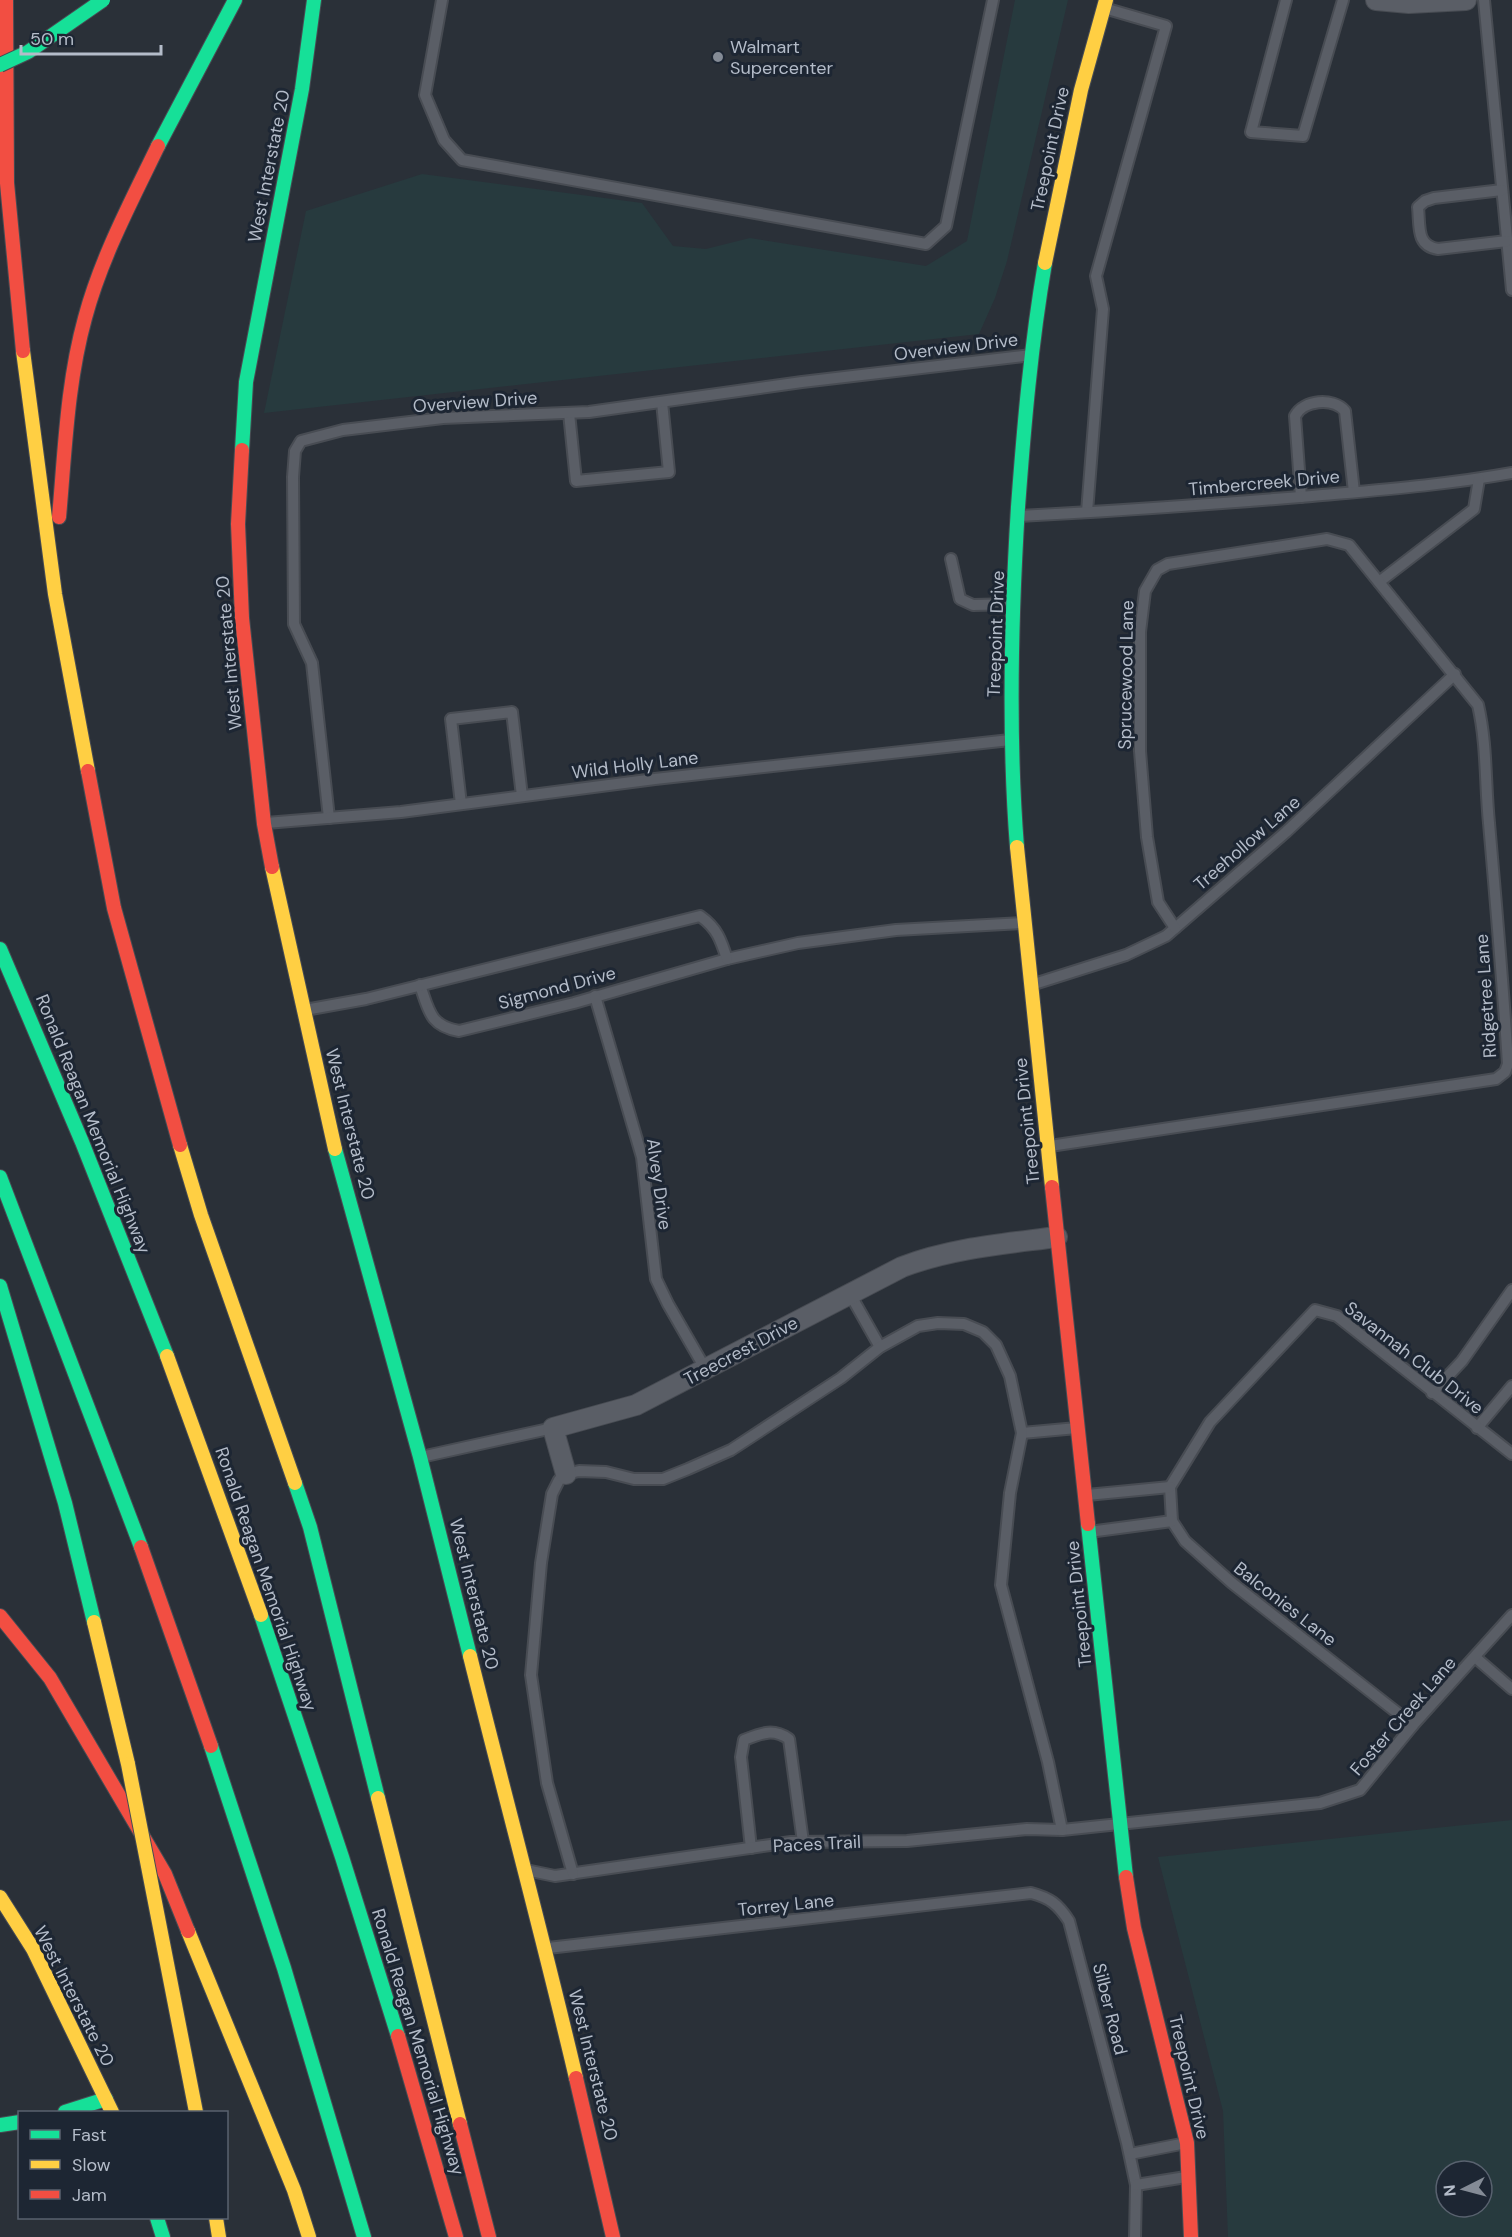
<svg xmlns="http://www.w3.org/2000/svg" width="1512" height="2237" font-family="'DM Sans',sans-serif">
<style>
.green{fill:#273a3e;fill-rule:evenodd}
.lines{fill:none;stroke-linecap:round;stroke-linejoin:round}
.lane-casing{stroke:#484c53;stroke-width:14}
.street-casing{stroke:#484c53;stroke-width:22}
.fast-casing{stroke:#484c53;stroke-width:16}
.slow-casing{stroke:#484c53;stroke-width:16}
.jam-casing{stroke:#484c53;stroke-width:16}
.lane{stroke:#5a5e66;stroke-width:10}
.street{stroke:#5a5e66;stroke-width:20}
.fast{stroke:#16e098;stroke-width:14}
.slow{stroke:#ffcf43;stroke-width:14}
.jam{stroke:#f24e42;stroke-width:14}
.fast-bridge-casing{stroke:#474c53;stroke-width:16;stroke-linecap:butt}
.slow-bridge-casing{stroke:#474c53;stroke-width:16;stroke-linecap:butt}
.fast-bridge{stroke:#16e098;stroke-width:14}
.slow-bridge{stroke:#ffcf43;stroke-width:14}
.poi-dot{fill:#848b96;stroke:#1d2633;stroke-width:2}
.labels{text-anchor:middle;stroke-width:6;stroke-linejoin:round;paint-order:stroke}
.poi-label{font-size:18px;fill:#b4bcc9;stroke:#1d2633;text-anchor:start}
.street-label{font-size:18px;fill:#b4bcc9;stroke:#1d2633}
</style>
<rect width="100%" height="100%" fill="#2a3038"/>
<g class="green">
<path d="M1015 0H1068L1007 261 995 298 979 334 264 413 306 211 422 174 642 203 673 246 706 249 750 238 926 266 967 241Z"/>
<path d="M1512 1820V2237H1228L1223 2111 1158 1857ZM1446 2171H1482V2207H1446Z"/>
</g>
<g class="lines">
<g class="lane-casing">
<g id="lane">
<path d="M442 0 425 95 444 140 462 160 926 244 946 226 993 0"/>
<path d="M1286 0 1251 132 1303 136 1343 0"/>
<path d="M1484 0 1512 290"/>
<path d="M1502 190 1434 198 1425 201 1418 207C1420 226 1416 246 1438 249L1507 241"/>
<path d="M569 413 576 481 669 472 662 402"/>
<path d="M1301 497 1295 416C1303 400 1333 397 1345 411L1354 492"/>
<path d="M1087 512 1103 309 1096 276 1166 26 1104 8"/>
<path d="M1019 516C1117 511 1214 504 1312 496 1379 490 1446 485 1512 473"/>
<path d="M951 559 960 599 973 605 1014 604"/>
<path d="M1379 582 1474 509 1479 479"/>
<path d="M461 804 451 719 512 712 522 796"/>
<path d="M329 818 312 663 294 624 293 477 295 451 301 441 343 430 443 418 589 412 802 382 1032 355"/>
<path d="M266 823 401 812 655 779 1010 740"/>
<path d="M420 985C429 1011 430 1026 459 1031L574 1003 727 959 798 943 896 930 1022 923"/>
<path d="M1031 985 1126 955 1166 936 1286 832 1455 674"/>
<path d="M595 996 642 1157 656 1279 668 1304 706 1370"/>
<path d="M305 1010 366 999 700 916C717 928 721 940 727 959"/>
<path d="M1050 1146 1496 1079 1505 1072 1508 1064C1503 984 1496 903 1489 823 1485 783 1487 744 1478 705L1349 545 1327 539 1168 564 1157 570 1145 591 1140 632V751L1147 837 1158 902 1175 928"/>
<path d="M850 1294 880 1347"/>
<path d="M1432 1393 1462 1361 1512 1290"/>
<path d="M1477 1428 1512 1386"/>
<path d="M1022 1433 1077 1428"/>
<path d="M421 1457 553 1428"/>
<path d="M1170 1487 1210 1422 1315 1310 1337 1316 1512 1454"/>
<path d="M1170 1487 1172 1521 1185 1541 1232 1583 1413 1725"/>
<path d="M1087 1495 1170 1487"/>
<path d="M1089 1532 1172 1521"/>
<path d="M1475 1657 1512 1689"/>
<path d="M751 1848 741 1757 744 1740C762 1733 773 1728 789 1739L803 1842"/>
<path d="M526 1870 555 1876 791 1842 907 1841 1027 1829 1062 1830 1320 1803 1360 1790 1413 1725 1512 1615"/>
<path d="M573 1874 547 1783 531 1675 541 1563 552 1494 559 1480 566 1474 579 1471 606 1472 634 1479H663L688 1469 731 1450 841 1378 880 1347 918 1326 938 1323 964 1324 983 1332 996 1345 1010 1376 1022 1433 1010 1493 1001 1585 1048 1762 1062 1830"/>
<path d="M548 1948 1031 1893C1050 1898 1058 1904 1069 1921L1127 2143 1136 2185 1135 2237"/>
<path d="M1130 2154 1186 2143"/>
<path d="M1136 2185 1186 2177"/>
</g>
</g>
<g class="street-casing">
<g id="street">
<path d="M1376 0 1409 3 1466 0"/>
<path d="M566 1474 553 1428 636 1405 902 1267C952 1248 1004 1244 1057 1237"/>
</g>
</g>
<g class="fast-casing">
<g id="fast">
<path d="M158 146 235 0"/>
<path d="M242 450 246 382 302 89 314 0"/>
<path d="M1017 847C1008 734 1011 620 1018 507 1024 426 1031 344 1045 263"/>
<path d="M0 949 82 1142 167 1356"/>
<path d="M335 1149 420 1457 470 1656"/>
<path d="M0 1177 141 1547"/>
<path d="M0 1286 65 1503 94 1622"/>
<path d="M295 1483 310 1527 378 1798"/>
<path d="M1088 1524 1126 1877"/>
<path d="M261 1615 342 1857 398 2036"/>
<path d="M211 1746 284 1968 364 2237"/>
<path d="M65 2112 106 2099"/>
<path d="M0 2125 20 2122"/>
<path d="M157 2218 163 2237"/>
</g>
</g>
<g class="slow-casing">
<g id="slow">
<path d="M1045 263 1081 90 1106 0"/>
<path d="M23 351 55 594 88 771"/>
<path d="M1017 847 1052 1187"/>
<path d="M272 867 335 1149"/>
<path d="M180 1145 201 1215 295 1483"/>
<path d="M167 1356 261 1615"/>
<path d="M94 1622 128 1764"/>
<path d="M470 1656C505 1797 543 1937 576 2078"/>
<path d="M378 1798 460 2124"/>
<path d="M0 1897 33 1949 112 2112"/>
<path d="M188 1931 294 2190 309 2237"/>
<path d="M216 2218 219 2237"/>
</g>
</g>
<g class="jam-casing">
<g id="jam">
<path d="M6 0 7 183 23 351"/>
<path d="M242 450 238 524 242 618 264 824 272 867"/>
<path d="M59 517C65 451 67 383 85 318 101 258 131 202 158 146"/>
<path d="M88 771 114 908 180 1145"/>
<path d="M1052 1187 1088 1524"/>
<path d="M141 1547 211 1746"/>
<path d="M0 1616 50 1678 165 1874 188 1931"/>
<path d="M1126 1877 1134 1928 1187 2143 1191 2237"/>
<path d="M398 2036 456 2237"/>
<path d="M576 2078 613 2237"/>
<path d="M460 2124 489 2237"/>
</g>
</g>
<use href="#lane" class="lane"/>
<use href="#street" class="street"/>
<use href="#fast" class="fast"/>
<use href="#slow" class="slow"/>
<use href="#jam" class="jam"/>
<g class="fast-bridge-casing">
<path id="fast-bridge" d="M0 65 28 52 103 0"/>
</g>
<g class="slow-bridge-casing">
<path id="slow-bridge" d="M128 1764 196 2112"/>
</g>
<use href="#fast-bridge" class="fast-bridge"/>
<use href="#slow-bridge" class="slow-bridge"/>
</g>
<circle class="poi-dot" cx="718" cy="57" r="6"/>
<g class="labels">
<g class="poi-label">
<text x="730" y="53">Walmart<tspan x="730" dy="21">Supercenter</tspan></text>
</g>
<g class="street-label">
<text transform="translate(1050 149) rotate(-78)" y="6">Treepoint Drive</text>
<text transform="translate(269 166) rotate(-79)" y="6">West Interstate 20</text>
<text transform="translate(956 347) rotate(-7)" y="6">Overview Drive</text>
<text transform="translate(475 402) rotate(-4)" y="6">Overview Drive</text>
<text transform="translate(1264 483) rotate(-5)" y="6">Timbercreek Drive</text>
<text transform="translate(996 634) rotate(-88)" y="6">Treepoint Drive</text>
<text transform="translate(229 653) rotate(-95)" y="6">West Interstate 20</text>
<text transform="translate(1126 675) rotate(-89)" y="6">Sprucewood Lane</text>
<text transform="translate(635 765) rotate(-7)" y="6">Wild Holly Lane</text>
<text transform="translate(1247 843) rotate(-41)" y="6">Treehollow Lane</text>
<text transform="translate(557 988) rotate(-15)" y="6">Sigmond Drive</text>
<text transform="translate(1486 996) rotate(-94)" y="6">Ridgetree Lane</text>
<text transform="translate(1027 1121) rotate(-96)" y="6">Treepoint Drive</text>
<text transform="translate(93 1124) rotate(68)" y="6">Ronald Reagan Memorial Highway</text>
<text transform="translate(350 1124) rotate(76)" y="6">West Interstate 20</text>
<text transform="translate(659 1184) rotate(82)" y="6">Alvey Drive</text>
<text transform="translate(741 1351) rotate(-28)" y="6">Treecrest Drive</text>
<text transform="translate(1414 1358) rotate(38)" y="6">Savannah Club Drive</text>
<text transform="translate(266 1579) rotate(71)" y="6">Ronald Reagan Memorial Highway</text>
<text transform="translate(474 1594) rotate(76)" y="6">West Interstate 20</text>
<text transform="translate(1079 1604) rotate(-96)" y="6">Treepoint Drive</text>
<text transform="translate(1285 1604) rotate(38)" y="6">Balconies Lane</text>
<text transform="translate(1403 1716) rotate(-49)" y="6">Foster Creek Lane</text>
<text transform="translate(817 1844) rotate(-3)" y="6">Paces Trail</text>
<text transform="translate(786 1905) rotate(-6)" y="6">Torrey Lane</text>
<text transform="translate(74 1996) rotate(63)" y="6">West Interstate 20</text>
<text transform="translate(1110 2009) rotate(76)" y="6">Silber Road</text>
<text transform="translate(418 2042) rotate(73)" y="6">Ronald Reagan Memorial Highway</text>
<text transform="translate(593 2065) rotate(76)" y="6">West Interstate 20</text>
<text transform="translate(1189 2077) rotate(77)" y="6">Treepoint Drive</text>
</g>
</g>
<rect x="18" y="2111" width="210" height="108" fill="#1d2633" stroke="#59626f" stroke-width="1.5"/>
<rect x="30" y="2130" width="30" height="9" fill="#16e098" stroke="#59626f" stroke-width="1.5"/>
<text x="72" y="2141" font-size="18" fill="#b4bcc9">Fast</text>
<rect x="30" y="2160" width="30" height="9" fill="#ffcf43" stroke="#59626f" stroke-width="1.5"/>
<text x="72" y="2171" font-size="18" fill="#b4bcc9">Slow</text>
<rect x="30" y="2190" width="30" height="9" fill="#f24e42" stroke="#59626f" stroke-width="1.5"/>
<text x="72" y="2201" font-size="18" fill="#b4bcc9">Jam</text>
<g transform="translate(1464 2189) rotate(264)"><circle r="28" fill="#1d2633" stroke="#59626f" stroke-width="1.5"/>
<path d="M0-4.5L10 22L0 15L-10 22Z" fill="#848b96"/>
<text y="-9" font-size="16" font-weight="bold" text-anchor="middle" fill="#b4bcc9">N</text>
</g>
<path d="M21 45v9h140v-9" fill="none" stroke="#b4bcc9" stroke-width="3"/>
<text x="30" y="45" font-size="18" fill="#b4bcc9" stroke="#1d2633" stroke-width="4.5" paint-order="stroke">50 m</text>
</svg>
